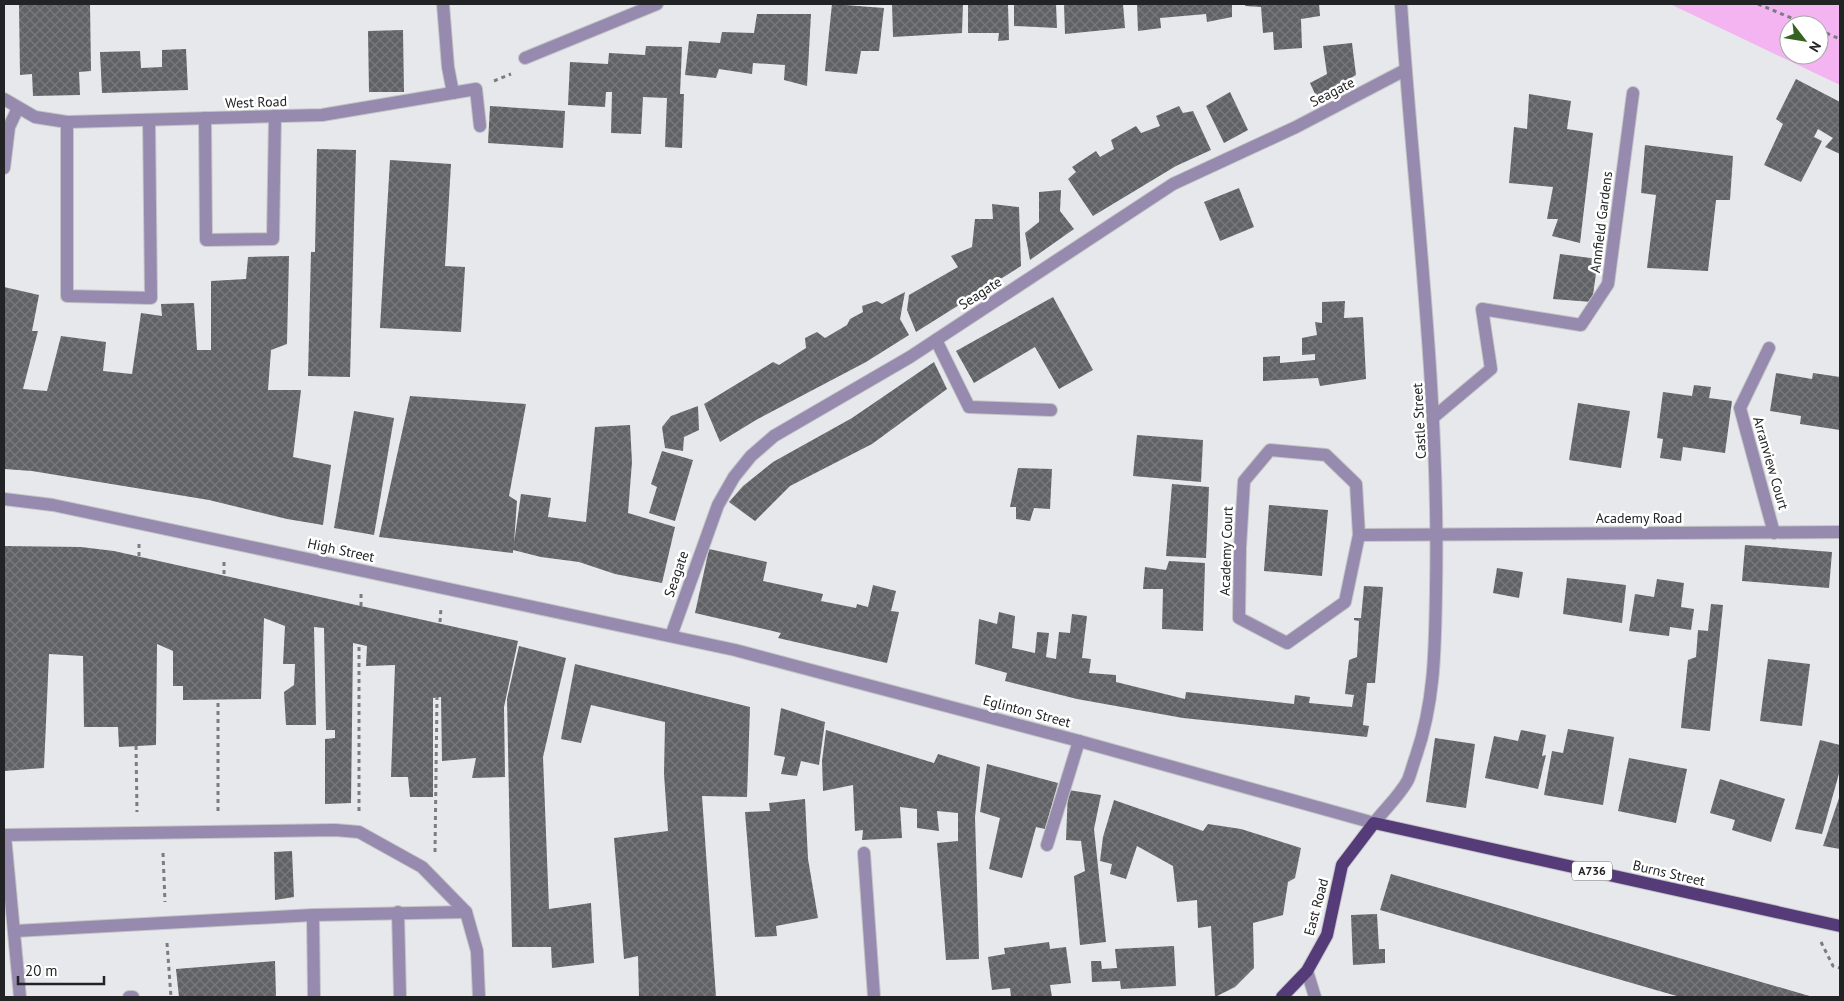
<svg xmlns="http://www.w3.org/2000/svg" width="1844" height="1001" font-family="'PT Sans',sans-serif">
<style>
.park{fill:#f4b4f1;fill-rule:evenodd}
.building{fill:url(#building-cross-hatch)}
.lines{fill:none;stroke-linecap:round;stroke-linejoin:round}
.lane-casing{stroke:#c4c5c7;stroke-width:14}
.street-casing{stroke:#c4c5c7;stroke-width:14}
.primary-casing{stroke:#c4c5c7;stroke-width:14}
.path{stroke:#7b7c7e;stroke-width:3;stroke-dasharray:4 4;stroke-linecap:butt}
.lane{stroke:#968aae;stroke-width:12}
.street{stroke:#968aae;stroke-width:12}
.primary{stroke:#553c79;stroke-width:12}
.labels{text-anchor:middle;stroke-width:5;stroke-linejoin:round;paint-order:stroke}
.shield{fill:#fff;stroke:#646566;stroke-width:1}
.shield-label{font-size:12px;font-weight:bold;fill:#222324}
.street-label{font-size:14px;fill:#222324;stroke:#fff}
</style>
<defs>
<pattern id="building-cross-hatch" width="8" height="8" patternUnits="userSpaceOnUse" patternTransform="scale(1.25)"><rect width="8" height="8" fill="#606265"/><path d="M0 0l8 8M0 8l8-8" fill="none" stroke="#77797b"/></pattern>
</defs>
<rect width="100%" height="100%" fill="#e7e8eb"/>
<path class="park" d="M1670 4H1840V85ZM1789 25H1819V55H1789Z"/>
<g class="building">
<path d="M19 4H90L91 71 79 72 80 95 33 96 32 74 20 75Z"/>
<path d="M832 4 884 8 879 51H861L857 74 825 71Z"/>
<path d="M892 4H963L962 33 893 37Z"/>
<path d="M968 4H1008L1009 40 998 41 999 33H968Z"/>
<path d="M1014 4H1056L1057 28 1014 26Z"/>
<path d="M1064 4H1123L1125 28 1065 34Z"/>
<path d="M1137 4H1232V17L1207 22 1206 14 1160 18 1161 28 1138 31Z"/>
<path d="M1245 4H1319L1320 16 1301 19 1302 48 1274 50 1273 32 1263 33 1261 7 1245 6Z"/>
<path d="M757 14H811L807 86 784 80 785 65 753 63 752 74 719 69 716 78 685 75 689 41 720 43 722 32 754 33Z"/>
<path d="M403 30 404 92H369L368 31Z"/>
<path d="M1352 43 1356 75 1317 98 1310 83 1327 74 1323 46Z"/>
<path d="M646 46 682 47 680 94H684L682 148 665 147 667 98 643 97 641 134 611 133 612 92H606L605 107 568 105 570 62 608 64 609 53 645 55Z"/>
<path d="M186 49 188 90 102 93 100 52 140 51 141 68 162 67V50Z"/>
<path d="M1796 79 1840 102V154L1825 147 1833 138 1818 129 1814 137 1822 141 1801 182 1764 165 1783 124 1776 119Z"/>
<path d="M1230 92 1248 130 1224 143 1206 106Z"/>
<path d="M1529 94 1571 101 1567 129 1593 133 1580 243 1552 236 1558 219H1547L1553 187 1509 183 1514 127 1527 129Z"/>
<path d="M490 106 565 111 563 148 488 143Z"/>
<path d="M1179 106 1183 113 1193 111 1211 150 1176 166 1093 216 1068 179 1076 172 1072 167 1096 151 1100 157 1114 149 1111 140 1136 126 1141 133 1160 126 1156 116Z"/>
<path d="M1645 145 1733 156 1730 200H1716L1708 271 1647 268 1656 195 1641 193Z"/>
<path d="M317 149 356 150 350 377 308 376 311 252H315Z"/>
<path d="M390 160 451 164 445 266 465 267 461 332 380 328Z"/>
<path d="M1239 188 1254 227 1220 241 1204 202Z"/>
<path d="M1061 190 1060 211 1074 229 1030 260 1025 233 1039 222V192Z"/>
<path d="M992 204 1019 207 1021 266 916 332 907 310 909 295 958 267 951 256 972 247 975 219H993Z"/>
<path d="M1560 254 1598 259 1592 302 1553 299Z"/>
<path d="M289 256 287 344 271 350 268 390H301L293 457 331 465 323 525 287 519 209 500 32 471 4 469V287L39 295 32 331H38L23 389 47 391 61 336 106 342 103 371 132 374 141 313 162 316 161 304 194 303 197 350H211V281L246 279 248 257Z"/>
<path d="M905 292 900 319 909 335 866 362 756 420 720 442 704 404 773 362 779 365 806 348 805 338 817 332 825 338 847 325 850 319 863 312 862 306 877 301 882 304Z"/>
<path d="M1053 297 1093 370 1059 389 1035 347 974 383 956 351Z"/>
<path d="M1345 301 1344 318 1363 317 1366 379 1320 386 1318 378 1263 381V357L1280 356V363L1315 360V354L1302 355V338L1317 335 1315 322 1322 323V302Z"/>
<path d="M934 362 947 389 872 444 790 486 755 521 729 502 743 486 773 462 852 418Z"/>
<path d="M1776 373 1812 379 1813 373 1840 377V430L1800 424 1801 416 1770 411Z"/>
<path d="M1694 385 1711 387 1709 398 1732 401 1725 453 1683 447 1681 461 1660 458 1663 439 1657 438 1663 392 1692 396Z"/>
<path d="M410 396 526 404 509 496 517 501 514 543 521 494 551 498 548 517 586 522 595 427 630 425 632 462 628 513 675 527 662 583 615 574 579 562 541 557 513 550V553L379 537Z"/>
<path d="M1578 403 1630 411 1621 468 1569 460Z"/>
<path d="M698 406 699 430 684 437 683 451 665 448 662 427 671 416Z"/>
<path d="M354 411 394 418 374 535 334 528Z"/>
<path d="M1137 435 1203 440 1201 482 1133 476Z"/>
<path d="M662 451 693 460 675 521 649 513 657 487 651 484Z"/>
<path d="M1018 468 1052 469 1050 509 1034 508 1030 521 1016 519V507H1010Z"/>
<path d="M1172 484 1209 487 1206 558 1166 556Z"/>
<path d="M1269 505 1328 510 1322 576 1264 571Z"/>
<path d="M1745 545 1832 552 1829 588 1742 581Z"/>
<path d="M4 546 81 547 114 551 518 641 504 707 505 777 472 778 476 758 442 761 441 697 433 698V797H410L408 777H391L395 665 366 666 367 646 353 643 351 803 325 804V739L335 738V730H326L324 628 314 627 316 725H286L284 692 294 685 295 664H283L285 626 264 618 261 699 183 700V686H173V651L157 644 156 745 119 747 118 727H84L83 656 49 654 44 768 4 771Z"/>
<path d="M709 549 767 562 763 581 823 594 821 601 856 608 857 604 868 607 873 585 896 591 891 611 899 612 887 663 778 638 781 633 695 613Z"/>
<path d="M1169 561 1205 563 1203 631 1162 629 1163 589H1143L1145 567 1166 570Z"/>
<path d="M1497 568 1523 572 1519 598 1493 593Z"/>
<path d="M1567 578 1626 585 1622 623 1563 614Z"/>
<path d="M1657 579 1684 583 1681 607 1694 609 1691 630 1670 627 1669 636 1629 631 1635 594 1654 597Z"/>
<path d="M1364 586 1383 587 1375 683H1367L1363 725 1369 726 1367 737 1183 718 1077 699 1005 681 1007 673 975 664 979 619 997 624 999 612 1015 616 1012 648 1035 653 1037 632 1049 633 1046 657 1056 659 1059 632 1070 633 1072 614 1087 616 1082 658 1091 659 1089 673 1116 675V682L1185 699 1186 692 1294 704 1295 695 1310 697 1309 703 1352 707 1354 695 1345 694 1349 660 1357 657 1359 621 1354 620V618H1361Z"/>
<path d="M1711 604 1723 605 1710 731 1681 728 1688 660 1696 657 1698 630 1708 631Z"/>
<path d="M519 646 566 658 543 757 549 909 591 903 594 963 552 968 551 947H512L507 699Z"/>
<path d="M1768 659 1810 664 1802 726 1760 721Z"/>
<path d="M575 664 750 707 747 797 702 796 716 997H639L638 956 624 959 614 838 668 831 664 774 665 722 591 705 581 743 561 739Z"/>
<path d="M781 708 825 722 819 765 801 761 797 776 781 774 785 757 774 755Z"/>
<path d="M1568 729 1614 737 1603 805 1544 795 1552 751 1563 753Z"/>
<path d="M826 730 934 763 938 754 980 767 975 817 979 959 946 960 937 843 958 841V813L937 811 939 831 917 828V809L900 807 902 838 862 840 863 830 855 831 853 785 823 791 822 761Z"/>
<path d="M1521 730 1546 735 1542 756 1546 755 1538 789 1485 778 1494 736 1518 741Z"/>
<path d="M1435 738 1475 744 1466 808 1426 802Z"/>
<path d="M1820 740 1840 745V770L1822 834 1795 829Z"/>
<path d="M1629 758 1687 769 1676 823 1618 811Z"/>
<path d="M987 764 1058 783 1045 829 1036 827 1022 878 989 869 1000 818 980 812Z"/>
<path d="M1720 779 1785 799 1771 842 1732 830 1735 820 1710 813Z"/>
<path d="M1068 790 1101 795 1094 829 1106 942 1080 945 1074 876 1085 871 1081 841 1066 840Z"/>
<path d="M1840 795V849L1823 846Z"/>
<path d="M805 799 808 859 818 918 776 926 777 936 755 937 745 812 770 811 769 803Z"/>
<path d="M1114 800 1203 831 1208 824 1241 829 1301 848 1295 878 1288 882 1283 915 1253 923 1254 968 1235 987 1215 997 1211 926 1198 928 1197 900 1177 902 1173 866 1137 846 1126 879 1110 874 1112 864 1100 861 1103 837Z"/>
<path d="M292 851 294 897 275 900 274 852Z"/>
<path d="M1391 874 1813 997H1680L1380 910Z"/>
<path d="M1377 914 1379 949H1385V963L1353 965 1351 915Z"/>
<path d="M1049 942 1050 949 1066 947 1071 983 1050 985 1052 997H1011L1010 988 992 990 988 957 1005 954 1004 948Z"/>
<path d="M1174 946 1176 986 1121 989 1120 981 1092 982 1091 961H1101L1102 969 1117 968 1115 949Z"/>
<path d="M275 961 276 997H179L176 969Z"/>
</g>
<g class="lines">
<g class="lane-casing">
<g id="lane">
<path d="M443 4 448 67 453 93"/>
<path d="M205 118 206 240 273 239 275 116"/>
<path d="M67 122V296L151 298 149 120"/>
<path d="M4 168 9 127 18 108"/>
<path d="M4 835 335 830 359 832 422 867 466 912 477 951 479 997"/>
<path d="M5 836 20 997"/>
<path d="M1047 845 1079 741"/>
<path d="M864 853 874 997"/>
<path d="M398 912 400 997"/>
<path d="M313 915 314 997"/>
<path d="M15 931 313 915 466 912"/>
<path d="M129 997H133"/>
</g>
</g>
<g class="street-casing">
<g id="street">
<path d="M525 58 657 4"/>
<path d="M4 99 35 117 67 122 322 115 476 89 480 126"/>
<path d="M936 340 969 407 1051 410"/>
<path d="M1769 348 1740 408 1774 533"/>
<path d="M1435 416 1491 369 1482 309 1581 325 1608 284 1633 93"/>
<path d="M1270 450 1326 455 1356 484 1359 535 1345 602 1287 643 1239 618 1240 548 1244 481Z"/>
<path d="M4 499 53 505 735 650 1079 741 1374 823C1385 809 1400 795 1408 780 1411 773 1413 764 1416 756 1435 701 1435 648 1436 590 1440 394 1414 199 1401 4"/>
<path d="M1359 535 1840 532"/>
<path d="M671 636 718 505 734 477 751 456 774 436 910 357 1173 184 1296 127 1405 70"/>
<path d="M1307 971 1315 997"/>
</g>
</g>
<g class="primary-casing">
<path id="primary" d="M1282 997 1307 971 1327 935 1342 865 1374 823 1840 926"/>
</g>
<g class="path">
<path d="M1758 4 1808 25"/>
<path d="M1819 30 1840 39"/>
<path d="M494 81 511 74"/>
<path d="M139 556V544"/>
<path d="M224 574V562"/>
<path d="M361 606V592"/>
<path d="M440 622 441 608"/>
<path d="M136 746 137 812"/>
<path d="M218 811V700"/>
<path d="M359 811V644"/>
<path d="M435 852 437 697"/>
<path d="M163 853 165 902"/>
<path d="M1821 942 1833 966 1840 968"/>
<path d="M167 943 171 997"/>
</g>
<use href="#lane" class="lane"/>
<use href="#street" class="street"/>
<use href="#primary" class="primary"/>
</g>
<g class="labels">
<rect class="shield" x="1572" y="861.5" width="40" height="19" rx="4"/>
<g class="shield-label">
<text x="1592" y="875">A736</text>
</g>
<g class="street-label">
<text transform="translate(1332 92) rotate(-27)" y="5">Seagate</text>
<text transform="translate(256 102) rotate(-2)" y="5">West Road</text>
<text transform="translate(1601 222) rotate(-83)" y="5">Annfield Gardens</text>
<text transform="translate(980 293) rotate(-33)" y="5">Seagate</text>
<text transform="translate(1419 421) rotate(-93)" y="5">Castle Street</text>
<text transform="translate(1771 463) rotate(74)" y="5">Arranview Court</text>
<text x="1639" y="523">Academy Road</text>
<text transform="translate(341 550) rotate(12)" y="5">High Street</text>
<text transform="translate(1226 551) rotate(-88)" y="5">Academy Court</text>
<text transform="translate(676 574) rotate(-71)" y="5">Seagate</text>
<text transform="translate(1027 711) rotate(15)" y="5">Eglinton Street</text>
<text transform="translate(1669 873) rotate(13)" y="5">Burns Street</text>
<text transform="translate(1316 907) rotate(-75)" y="5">East Road</text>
</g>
</g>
<rect width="1844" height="1001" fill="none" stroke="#222324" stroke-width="10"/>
<g transform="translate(1804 40) rotate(121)"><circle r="24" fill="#ffffff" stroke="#a7a7a7"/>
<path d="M0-4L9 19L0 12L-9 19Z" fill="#376321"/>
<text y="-8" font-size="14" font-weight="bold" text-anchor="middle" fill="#222324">N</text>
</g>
<path d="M18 976v8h86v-8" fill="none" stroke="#222324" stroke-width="2.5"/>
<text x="25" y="976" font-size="15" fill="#222324" stroke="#ffffff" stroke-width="4" paint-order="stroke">20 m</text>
</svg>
